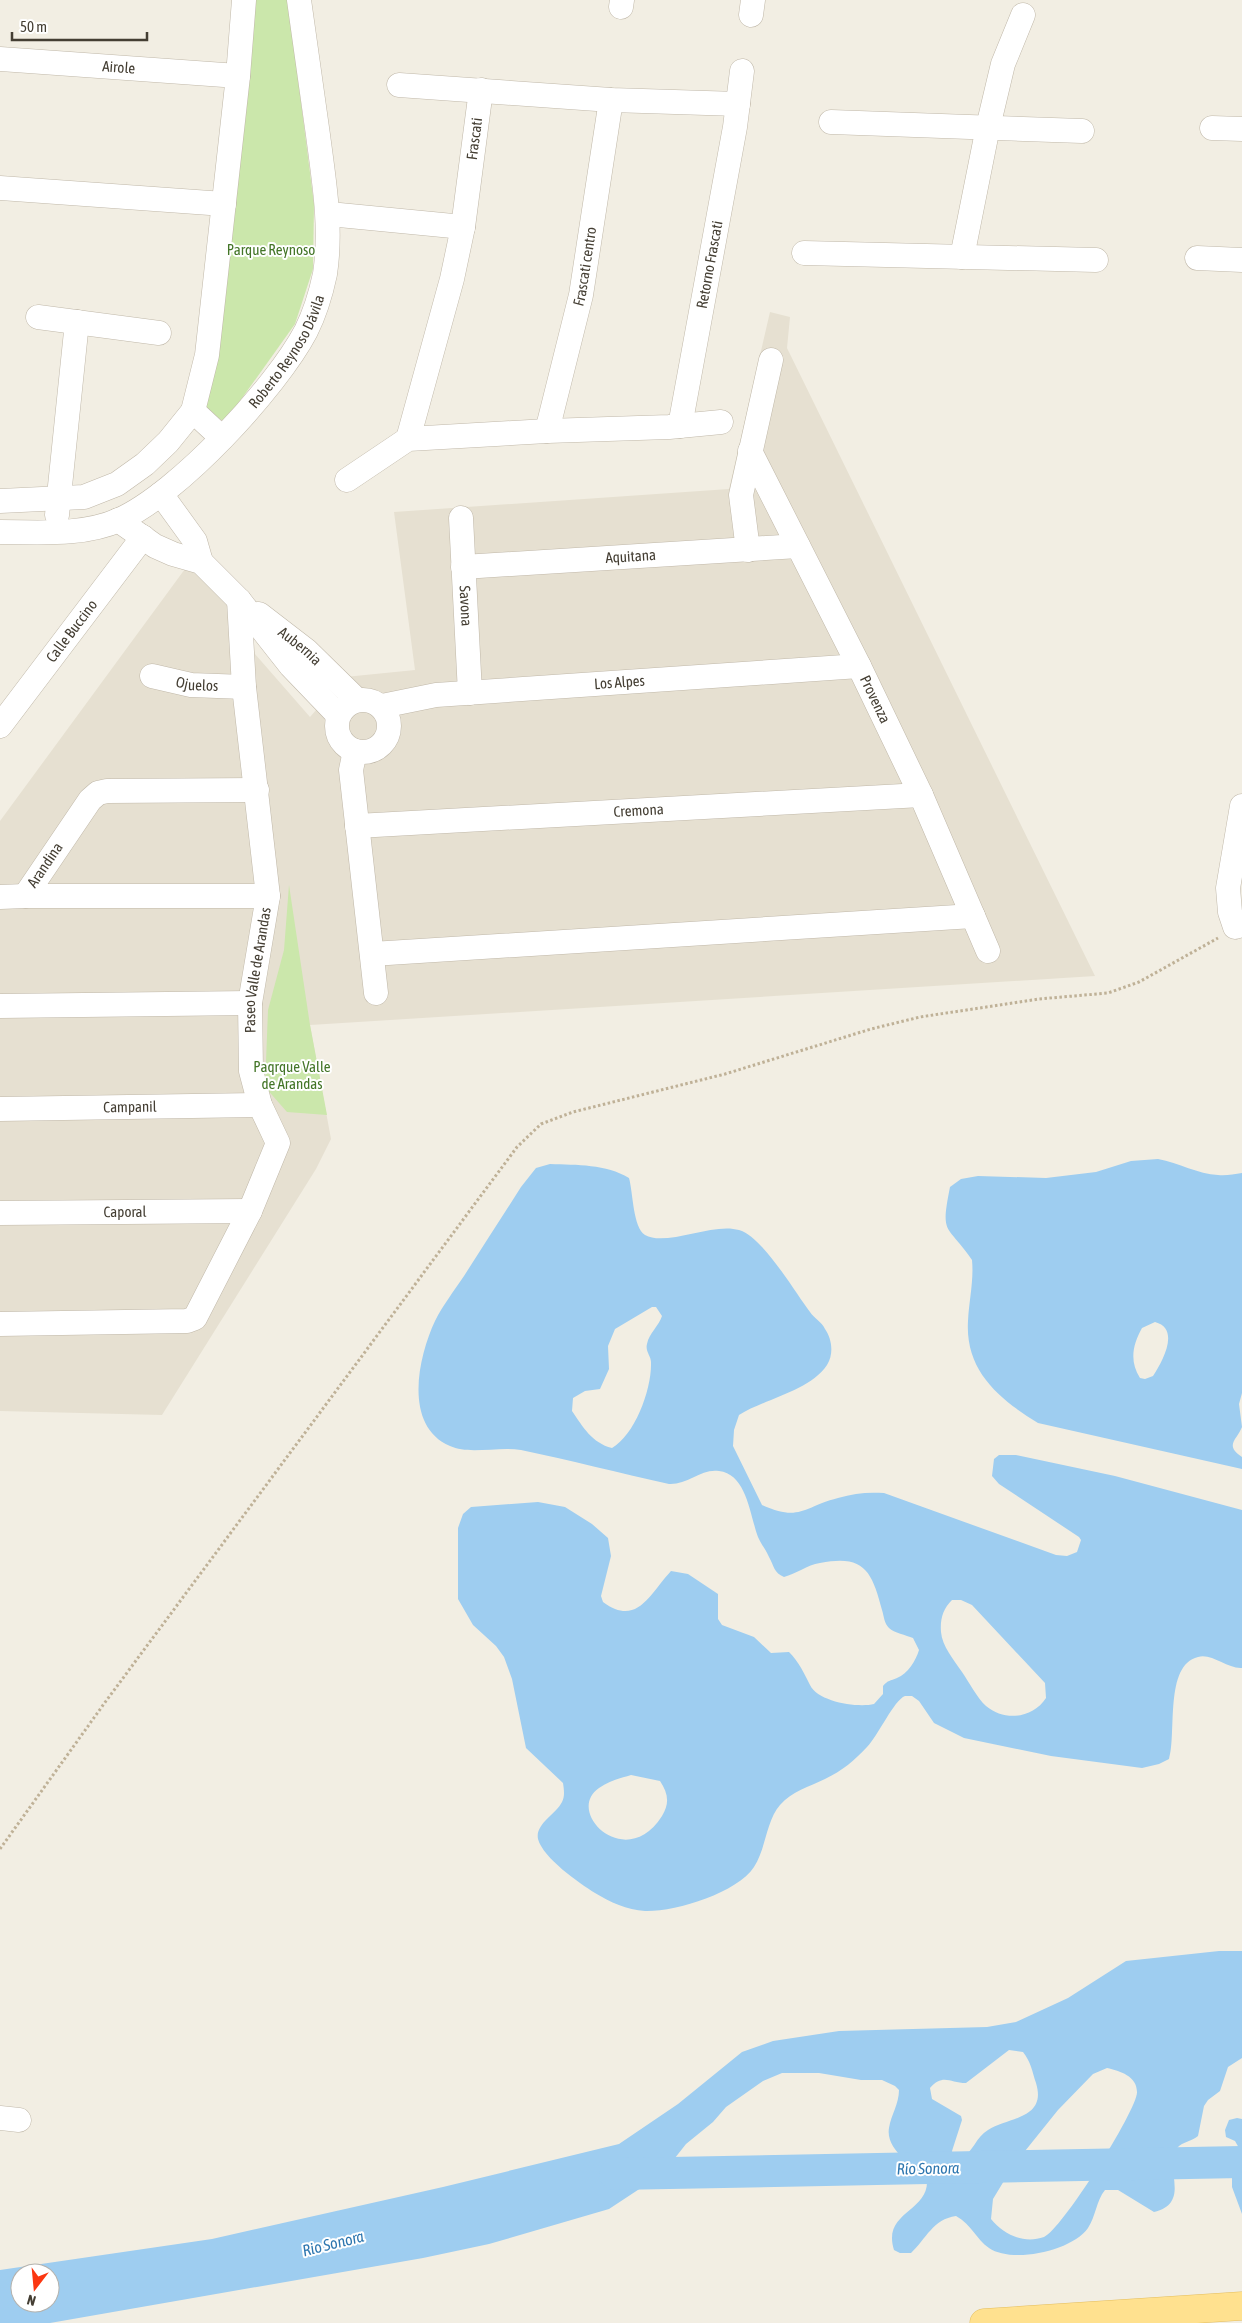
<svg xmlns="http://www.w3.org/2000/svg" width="1242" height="2323" font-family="'Asap Condensed',sans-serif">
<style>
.residential{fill:#e6e0d1}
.green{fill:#cbe7ab}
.water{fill:#9ecdf0;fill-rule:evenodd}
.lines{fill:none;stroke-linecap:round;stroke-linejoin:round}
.river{stroke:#9ecdf0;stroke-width:32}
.minor-casing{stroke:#c0b8a9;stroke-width:25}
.major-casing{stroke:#e4be5f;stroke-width:29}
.path{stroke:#bfb197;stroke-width:3;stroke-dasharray:2.5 2.5;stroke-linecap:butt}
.minor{stroke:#fff;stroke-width:24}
.major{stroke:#ffe18f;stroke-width:28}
.labels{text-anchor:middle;stroke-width:4;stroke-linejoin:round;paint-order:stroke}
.street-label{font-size:15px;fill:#443e33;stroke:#fff}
.park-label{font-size:15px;fill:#437527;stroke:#fff}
.water-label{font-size:16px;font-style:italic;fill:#2d76af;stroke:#fff}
</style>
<rect width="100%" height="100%" fill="#f2eee3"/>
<path class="residential" d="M770 312 790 317 787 348 1095 976 310 1025 331 1139 316 1169 162 1415 0 1411V821L193 558 245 618 255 654 310 717 345 677 415 670 394 512 729 489Z"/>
<g class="green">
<path d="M247 0H288L314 204 313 269 295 324 225 422 203 409Z"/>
<path d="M289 885 310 1025 327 1115 287 1112 265 1087 268 1010 284 950Z"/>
</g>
<g class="water">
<path d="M1158 1159C1179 1163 1198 1174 1218 1175 1226 1176 1234 1174 1242 1173V1393L1239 1404 1242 1427C1237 1440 1224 1445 1242 1457V1469L1038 1423C999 1399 965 1371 968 1321 969 1301 974 1280 972 1260 947 1223 940 1237 950 1187L961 1179 978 1176 1046 1178 1096 1172 1131 1161ZM1155 1322C1181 1329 1162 1362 1153 1376L1145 1379 1140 1378C1129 1361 1133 1344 1142 1328Z"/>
<path d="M550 1164C577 1165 606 1164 629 1178 633 1192 633 1228 645 1235 666 1247 713 1222 739 1230 763 1237 794 1291 810 1312 814 1318 822 1322 825 1329 832 1339 834 1354 827 1365 810 1391 764 1399 739 1415L734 1430 733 1446 762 1505C800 1522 803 1507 838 1498 854 1493 868 1492 884 1493L1056 1555 1067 1556 1077 1552 1081 1540 1079 1537 999 1484 992 1476 994 1459 999 1455H1016L1115 1476 1242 1510V1668C1227 1669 1212 1653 1198 1657 1164 1665 1177 1734 1169 1759L1159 1764 1142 1768 1051 1756 964 1738 934 1723 919 1701 912 1696H905C894 1700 878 1736 867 1747 855 1760 842 1771 825 1779 809 1787 792 1791 780 1805 766 1821 766 1849 754 1867 737 1893 675 1912 645 1911 627 1910 610 1902 595 1893 579 1883 543 1858 538 1839 535 1824 556 1814 562 1802 565 1796 564 1790 563 1783L526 1748 512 1679 504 1657 496 1646 473 1625 458 1599V1528L463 1514 471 1507 538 1502 565 1507 592 1524 608 1538 611 1556 601 1596 603 1602C637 1627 649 1595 671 1571L688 1574 718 1594V1619L722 1625 754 1637 771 1653 789 1652C799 1662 804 1673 810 1685 818 1702 858 1708 874 1704L883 1694V1686C888 1680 890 1681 897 1678 908 1674 916 1660 919 1650L913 1638C906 1635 894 1633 889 1628 884 1623 884 1616 882 1610 872 1571 864 1554 820 1563 807 1565 796 1574 784 1577 774 1573 774 1566 769 1557 766 1550 761 1544 758 1537 750 1516 747 1474 719 1471 702 1468 687 1485 669 1484 619 1473 570 1460 521 1450 499 1446 469 1455 450 1446 403 1426 418 1357 435 1321 443 1305 454 1291 464 1276 483 1246 502 1217 521 1187L536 1168ZM652 1307H656L662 1316C659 1326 649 1333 647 1344 645 1351 651 1356 651 1362 652 1389 635 1435 612 1448 592 1443 583 1427 572 1411L573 1398 585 1391 600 1389 609 1369 608 1346 615 1329ZM952 1600H961L972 1605 1045 1683 1046 1698C1033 1718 1005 1722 986 1706 977 1698 969 1682 962 1672 954 1660 942 1646 941 1632 940 1619 943 1609 952 1600ZM631 1775 660 1781C668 1793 670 1803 662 1816 626 1873 564 1812 599 1788 609 1781 621 1778 631 1775Z"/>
<path d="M1219 1951H1242V2058L1228 2067 1220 2091 1208 2100 1204 2106 1198 2136C1192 2141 1182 2142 1177 2148 1162 2165 1193 2203 1154 2212L1118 2190H1105C1096 2201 1096 2216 1088 2228 1072 2251 1012 2264 989 2248 976 2239 972 2225 956 2216 933 2219 926 2239 911 2253H900L894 2250C882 2212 928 2212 927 2181 916 2166 885 2151 889 2128 891 2115 899 2104 899 2090L895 2086 882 2080H861L819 2073H782L763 2081 726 2107 713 2122 686 2144 671 2163 650 2182 609 2209 489 2244 423 2258 50 2323H0V2270L212 2239 443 2187 619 2144 678 2104 742 2052 773 2041 839 2031 987 2027 1016 2022 1068 1998 1126 1961ZM1009 2050 1023 2052C1031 2062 1032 2071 1036 2083 1047 2119 1009 2117 988 2130 976 2137 973 2152 962 2158L953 2156 952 2151 962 2120 961 2116 932 2099 930 2088C943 2073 950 2083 966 2083ZM1107 2068C1120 2071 1137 2076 1137 2092 1138 2109 1061 2231 1044 2237 1024 2244 1004 2235 991 2219L993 2199 1013 2166 1058 2110 1093 2074ZM20 2273H50V2303H20Z"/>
<path d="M1237 2118 1242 2119V2214L1232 2187V2174L1239 2148 1235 2141 1226 2137 1225 2130 1229 2120Z"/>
</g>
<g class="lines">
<path class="river" d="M615 2174 1242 2162"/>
<g class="minor-casing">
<g id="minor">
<path d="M621 7 622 0"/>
<path d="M751 15 753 0"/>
<path id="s1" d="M0 59 238 76"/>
<path d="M399 85 611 100 738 104"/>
<path d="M831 122 1082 131"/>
<path d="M1212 128 1242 129"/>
<path d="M0 188 224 204"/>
<path d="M329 214 463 227"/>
<path d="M804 253 1096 260"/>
<path d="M962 257 988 127 1003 64 1023 15"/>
<path d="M1197 258 1242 260"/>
<path d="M38 317 159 333"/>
<path d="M193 411 222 438"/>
<path id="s2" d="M680 426 735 127 742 71"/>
<path id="s3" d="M547 431 581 295 611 100"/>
<path id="s4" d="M408 439 452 279 463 227 481 90"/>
<path id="s5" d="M750 451 859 666 921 795 988 951"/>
<path d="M347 480 408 439 547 431 669 427 721 422"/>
<path d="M161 494 195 541 201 562"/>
<path d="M0 501 84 497 117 484 145 464 168 442 193 411 207 355 238 76 244 0"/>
<path d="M57 515 77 322"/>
<path id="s6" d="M461 518 470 693"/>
<path d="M118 520 155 546 173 554 201 562 239 600 291 666 338 715"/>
<path id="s7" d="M0 532C39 532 83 536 119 520 178 494 276 388 306 331 315 313 321 293 325 274 332 227 324 181 318 135 312 90 305 45 299 0"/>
<path d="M748 550 741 495 771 360"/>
<path id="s8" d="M463 567 798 546"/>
<path id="s9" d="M259 614 307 651 357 700"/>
<path id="s10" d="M152 676 191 685 244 687"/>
<circle cx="363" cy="726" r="26"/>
<path id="s11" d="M382 706 436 695 859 666"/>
<path id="s12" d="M0 726 143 537"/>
<path d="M355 751 351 770 376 993"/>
<path d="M257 790 107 791 98 793 90 800 25 896H268"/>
<path d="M1242 806 1228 888 1230 912 1235 927 1242 925"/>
<path id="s13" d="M357 826 921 795"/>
<path d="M0 897 25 896"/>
<path d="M372 954 973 916"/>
<path d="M0 1006 250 1003"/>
<path id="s14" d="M0 1109 260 1105"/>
<path id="s15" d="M0 1213 250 1211"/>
<path id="s16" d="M0 1324 187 1321 195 1318 250 1211 278 1143 260 1105 251 1071 250 1003 268 896 244 687 239 600"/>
<path d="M0 2118 19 2120"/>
</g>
</g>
<g class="major-casing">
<path id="major" d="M984 2323 1242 2306"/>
</g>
<path class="path" d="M0 1849 106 1701 517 1147 541 1124 573 1112 725 1074 871 1029 920 1017 1039 999 1108 993 1139 982 1218 938"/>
<use href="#minor" class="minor"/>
<use href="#major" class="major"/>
</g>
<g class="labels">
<g class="street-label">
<text dy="5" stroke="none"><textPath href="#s1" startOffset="119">Airole</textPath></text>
<text dy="5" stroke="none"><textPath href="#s4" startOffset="308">Frascati</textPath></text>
<text dy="5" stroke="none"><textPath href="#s2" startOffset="164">Retorno Frascati</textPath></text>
<text dy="5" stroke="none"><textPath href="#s3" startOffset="169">Frascati centro</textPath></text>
<text dy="5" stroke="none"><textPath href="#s7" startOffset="362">Roberto Reynoso Dávila</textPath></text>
<text dy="5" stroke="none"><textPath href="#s8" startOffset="168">Aquitana</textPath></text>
<text dy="5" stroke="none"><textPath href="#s6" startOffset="88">Savona</textPath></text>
<text dy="5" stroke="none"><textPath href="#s12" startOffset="119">Calle Buccino</textPath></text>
<text dy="5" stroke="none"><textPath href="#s9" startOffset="52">Aubernia</textPath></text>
<text dy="5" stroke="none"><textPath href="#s11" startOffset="239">Los Alpes</textPath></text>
<text dy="5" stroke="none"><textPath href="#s10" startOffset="46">Ojuelos</textPath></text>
<text dy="5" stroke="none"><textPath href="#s5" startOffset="278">Provenza</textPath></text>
<text dy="5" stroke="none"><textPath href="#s13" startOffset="282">Cremona</textPath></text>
<text transform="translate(45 865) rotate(-56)" y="5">Arandina</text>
<text dy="5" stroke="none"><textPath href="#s16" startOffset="568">Paseo Valle de Arandas</textPath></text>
<text dy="5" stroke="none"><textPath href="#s14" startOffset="130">Campanil</textPath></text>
<text dy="5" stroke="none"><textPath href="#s15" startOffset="125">Caporal</textPath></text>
</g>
<g class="park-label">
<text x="271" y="255">Parque Reynoso</text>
<text x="292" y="1072">Paqrque Valle<tspan x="292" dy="17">de Arandas</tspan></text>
</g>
<g class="water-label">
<text transform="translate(928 2168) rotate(-1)" y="6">Río Sonora</text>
<text transform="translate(333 2243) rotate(-14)" y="6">Rio Sonora</text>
</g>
</g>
<g transform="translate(35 2288) rotate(196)"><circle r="24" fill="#ffffff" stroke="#b4b2ad"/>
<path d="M0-4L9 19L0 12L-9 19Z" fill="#fb3711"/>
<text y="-8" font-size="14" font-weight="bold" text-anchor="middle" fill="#443e33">N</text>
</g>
<path d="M12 32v8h135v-8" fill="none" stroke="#443e33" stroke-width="2.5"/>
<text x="20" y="32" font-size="15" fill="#443e33" stroke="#ffffff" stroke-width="4" paint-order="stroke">50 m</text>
</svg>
